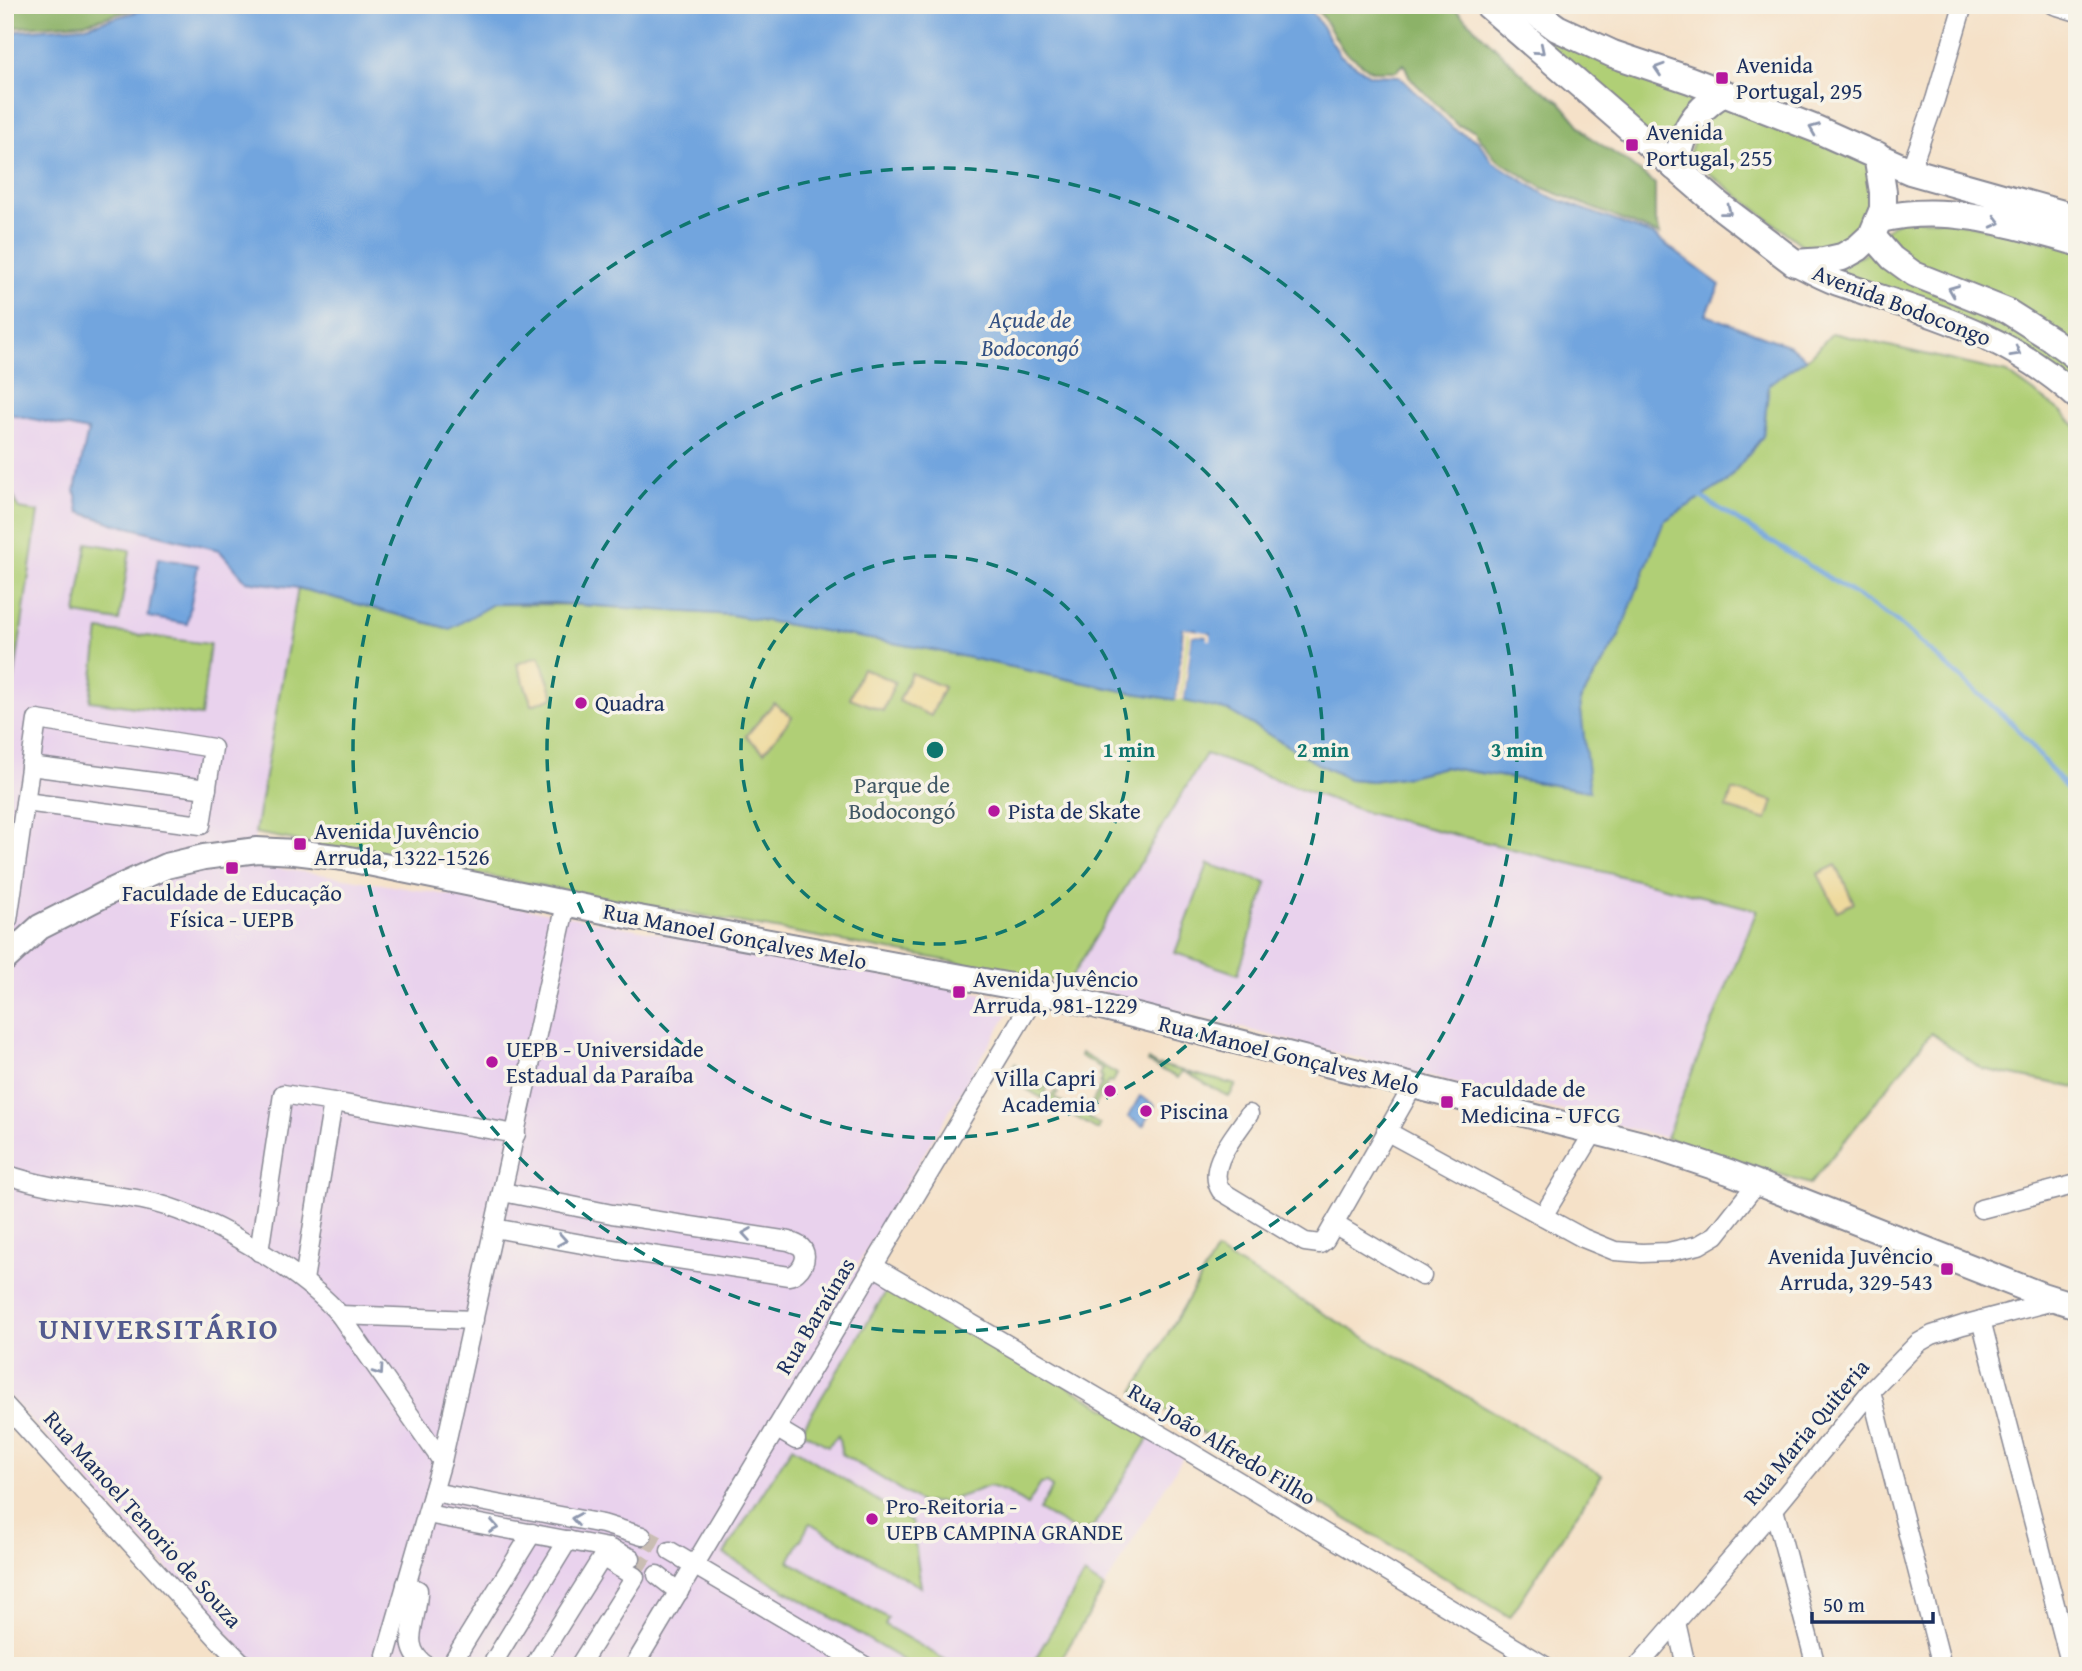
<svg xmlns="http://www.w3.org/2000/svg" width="2082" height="1671" font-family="'Gentium Book Plus',serif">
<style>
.built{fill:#e9d2ed}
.green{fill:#b0cf76;stroke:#667f6a;stroke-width:2}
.forest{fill:#8cb267;stroke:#547062;stroke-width:2}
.sand{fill:#eeda9e;stroke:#84847e;stroke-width:2}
.water{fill:#72a5de;stroke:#466a9e;stroke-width:2}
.pier{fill:#f5e1c8}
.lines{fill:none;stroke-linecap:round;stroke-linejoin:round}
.stream{stroke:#72a5de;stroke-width:5}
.street-tunnel{stroke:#c9bdb3;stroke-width:18;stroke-dasharray:18 9;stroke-linecap:butt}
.street-casing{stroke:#888893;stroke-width:21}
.secondary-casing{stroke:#888893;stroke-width:28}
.primary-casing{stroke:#888893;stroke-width:30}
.street{stroke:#fff;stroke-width:18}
.secondary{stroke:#fff;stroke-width:24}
.primary{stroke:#fff;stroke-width:26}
.oneway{stroke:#8d97ae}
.ring{fill:none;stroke:#0f766e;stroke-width:3.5;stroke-dasharray:12 9}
.poi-dot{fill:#b5179e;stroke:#f7f3e8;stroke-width:2.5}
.labels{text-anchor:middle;stroke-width:7;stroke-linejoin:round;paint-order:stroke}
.poi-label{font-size:23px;fill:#1b2f5e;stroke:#f7f3e8;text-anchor:start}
.street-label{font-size:23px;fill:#1b2f5e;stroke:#f7f3e8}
.park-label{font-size:23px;fill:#405764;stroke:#f7f3e8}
.water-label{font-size:24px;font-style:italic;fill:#355284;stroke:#f7f3e8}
.district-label{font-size:30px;font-weight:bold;letter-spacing:2px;fill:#535b8f;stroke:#f7f3e8}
.centre{fill:#0f766e;stroke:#f7f3e8;stroke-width:3.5}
.ring-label{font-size:21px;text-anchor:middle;font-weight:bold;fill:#0f766e;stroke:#f7f3e8;stroke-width:7;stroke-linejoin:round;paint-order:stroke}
</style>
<rect width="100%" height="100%" fill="#f7f3e8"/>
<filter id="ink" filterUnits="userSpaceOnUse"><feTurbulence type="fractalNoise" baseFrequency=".0143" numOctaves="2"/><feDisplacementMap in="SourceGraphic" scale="14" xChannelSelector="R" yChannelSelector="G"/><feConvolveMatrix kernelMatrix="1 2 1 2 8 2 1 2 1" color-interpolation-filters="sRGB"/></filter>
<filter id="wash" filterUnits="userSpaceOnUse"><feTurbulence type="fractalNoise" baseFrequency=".00686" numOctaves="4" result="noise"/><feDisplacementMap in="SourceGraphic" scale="28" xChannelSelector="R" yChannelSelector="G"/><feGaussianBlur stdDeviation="1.57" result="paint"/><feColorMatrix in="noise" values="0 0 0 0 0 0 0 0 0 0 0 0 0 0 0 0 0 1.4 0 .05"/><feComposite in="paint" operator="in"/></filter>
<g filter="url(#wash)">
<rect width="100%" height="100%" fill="#f5e1c8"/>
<g class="built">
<path d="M5 413 88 431 75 490 79 513 116 524 220 550 246 581 298 588 250 865 320 874 497 903 1016 1000 857 1266 1185 1454 1057 1666H257L5 1392Z"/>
<path d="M1206 753 1368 813 1757 910 1666 1138 1068 983Z"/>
</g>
<g class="green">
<path d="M1495 5H1516L1710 96 1674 157Z"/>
<path d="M1731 106 1868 163 1877 199 1858 240 1811 252 1688 157 1695 137 1713 109Z"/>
<path d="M1901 219 1947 220 2077 247V351L1917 271 1879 235Z"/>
<path d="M1874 248 2000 315 2077 364V388L1834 270Z"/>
<path d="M1832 333 2007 373 2060 411 2077 427V1088L1982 1069 1931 1033 1810 1184 1666 1138 1757 910 1368 813 1206 754 1068 983 255 833 298 588 449 629 493 604 579 605 731 615 933 650 1127 692 1184 628 1197 629 1229 711 1318 764 1349 779 1372 781 1409 776 1444 767 1589 791 1580 701 1619 636 1649 555 1664 521 1726 482 1763 436 1769 384 1813 354Z"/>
<path d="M5 484 12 492 19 509 38 512 5 743Z"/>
<path d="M87 543 130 550 119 621 76 614Z"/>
<path d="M99 630 210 644 201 716 90 701Z"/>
<path d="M1208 864 1267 883 1238 974 1175 953Z"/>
<path d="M1081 1053 1117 1074 1112 1083 1108 1082 1088 1118 1100 1125 1098 1130 1048 1101 1055 1091 1058 1093 1055 1098 1078 1112 1081 1107 1085 1109 1088 1104 1091 1105 1102 1084 1100 1083 1103 1077 1100 1075 1103 1069 1080 1056Z"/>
<path d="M1148 1060 1159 1067 1160 1065 1236 1085 1229 1097 1183 1071 1178 1078 1147 1062Z"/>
<path d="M1015 1064 1019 1071 1017 1076 1041 1090 1045 1085 1048 1086 1042 1098 1006 1077Z"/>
<path d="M1216 1251 1602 1475 1510 1617 1134 1392Z"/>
<path d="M890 1285 1151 1434 1095 1524 1084 1532 1072 1529 1039 1510 1052 1488 1048 1483 1041 1484 1027 1505 1007 1492 989 1486 946 1502 922 1503 842 1454 838 1435 828 1446 801 1431Z"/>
<path d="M792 1447 912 1522 921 1587 810 1523 789 1561 888 1618 885 1625 956 1666H913L724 1554Z"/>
<path d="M1084 1575 1104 1588 1057 1666H1031Z"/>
</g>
<g class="forest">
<path d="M5 5H149L85 23 5 28Z"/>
<path d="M1312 5H1451L1530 81 1560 102 1588 136 1626 161 1655 184V218L1660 235 1543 188 1495 158 1474 130 1457 125 1410 78 1404 64 1397 71H1372L1343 50 1322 16Z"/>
</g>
<g class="sand">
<path d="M539 656 554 697 532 705 517 664Z"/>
<path d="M862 668 895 682 883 711 850 698Z"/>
<path d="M911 673 944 687 931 716 899 701Z"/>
<path d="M774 703 792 717 764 752 746 736Z"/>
<path d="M1732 790 1773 801 1767 820 1727 808Z"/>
<path d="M1836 865 1854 903 1837 911 1818 874Z"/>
</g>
<g class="water">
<path d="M160 5H1305L1316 17 1340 55 1370 75 1399 76 1454 129 1478 141 1492 161 1546 195 1653 235 1720 285 1706 315 1790 346 1806 359 1769 384 1763 436 1726 482 1664 521 1619 636 1580 701 1590 791 1444 767 1409 776 1372 781 1349 779 1318 764 1229 711 1184 701 1192 635 1207 636 1210 633 1197 632 1196 629H1183L1176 700 1127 692 933 650 731 615 553 603 493 604 450 629 298 588 246 581 219 550 116 524 79 512 75 490 88 431 5 413V32L86 26Z"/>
<path d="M158 558 198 565 187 624 148 617Z"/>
<path d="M1140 1096 1155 1105 1143 1126 1128 1117Z"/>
</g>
<path class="pier" d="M1184 628 1210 633V640H1207V636L1192 635 1184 701 1181 700 1189 632H1187L1180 700H1176Z"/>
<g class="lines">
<path class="stream" d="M1698 495 1895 620 2015 726 2077 801"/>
</g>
</g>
<g filter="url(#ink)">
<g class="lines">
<g class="street-tunnel">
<path d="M642 1536 670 1551"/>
<path d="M631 1558 657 1575"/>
</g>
<g class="street-casing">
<g id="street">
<path d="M2054 5 2077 12"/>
<path d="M1910 171 1935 100 1963 5"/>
<path d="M30 766 207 789"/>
<path d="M8 920 37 720 213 748 201 825 25 802"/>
<path d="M1249 1114C1236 1135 1205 1166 1221 1191L1305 1242 1320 1244 1325 1240 1413 1086"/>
<path d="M1386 1131 1583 1238 1615 1251 1642 1253 1668 1252 1699 1245 1716 1235 1757 1183"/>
<path d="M5 1174C50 1190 96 1192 142 1200 203 1212 300 1269 340 1315L442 1461"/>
<path d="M1981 1209 2077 1184"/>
<path d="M1543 1216 1594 1132"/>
<path d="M1334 1224 1422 1276"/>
<path d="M494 1228 599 1247 789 1276C800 1274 811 1257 801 1247 798 1244 793 1243 789 1241L612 1214 503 1192"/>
<path d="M259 1252 283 1094 333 1102"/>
<path d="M873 1266 1170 1440 1545 1666"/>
<path d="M304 1280 333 1102 516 1134"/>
<path d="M340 1315 474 1320"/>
<path d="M1981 1320 2071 1666"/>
<path d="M1871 1391 1942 1666"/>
<path d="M5 1405 217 1638 245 1666"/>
<path d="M776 1428 796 1440"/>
<path d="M433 1492 603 1524 642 1536"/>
<path d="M1774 1509 1816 1666"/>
<path d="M427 1514 608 1548 631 1558"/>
<path d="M670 1551 865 1666"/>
<path d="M657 1575 679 1592"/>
<path d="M406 1584 418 1590C419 1620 397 1646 427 1666"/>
<path d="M1676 1622 1686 1666"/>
<path d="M386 1655 442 1461 566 904"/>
<path d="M450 1666 532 1533"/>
<path d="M491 1666 568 1540"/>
<path d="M534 1666 608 1548"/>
<path d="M579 1666 635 1577 602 1557"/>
<path d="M634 1666 1038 991"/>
<path d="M1638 1666 1774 1509 1871 1391 1918 1343 1932 1335 1963 1325 2057 1300"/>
</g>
</g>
<g class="secondary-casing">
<g id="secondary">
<path d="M1872 235 1892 258 1914 274 2007 311 2051 339 2077 358"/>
<path d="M1795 263C1811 270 1827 280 1844 285 1930 315 2007 333 2077 397"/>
<path d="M5 959 40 927 109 892 166 866 204 857 257 850 295 852 344 858 633 917 1038 991 1654 1147 1729 1172 2042 1295 2077 1306"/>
</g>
</g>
<g class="primary-casing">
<g id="primary">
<path d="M1488 5 1720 206 1795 263 1824 261 1842 257 1858 248 1872 235 1883 209V192L1877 155"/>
<path d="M1525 5 1557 28 1613 54 1690 80 1816 129 1910 171 2077 218"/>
<path d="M1675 167C1684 131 1690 114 1723 93"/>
<path d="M1880 219C1946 203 2013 224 2077 242"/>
</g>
</g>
<use href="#street" class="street"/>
<use href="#secondary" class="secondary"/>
<use href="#primary" class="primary"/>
</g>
<defs><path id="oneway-chevron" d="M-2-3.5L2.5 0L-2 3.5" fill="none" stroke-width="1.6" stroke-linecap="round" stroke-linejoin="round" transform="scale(1.75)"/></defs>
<g class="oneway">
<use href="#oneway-chevron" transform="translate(1540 50) rotate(40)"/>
<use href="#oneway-chevron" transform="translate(1659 69) rotate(-162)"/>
<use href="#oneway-chevron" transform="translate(1814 129) rotate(-158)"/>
<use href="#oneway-chevron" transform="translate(1727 211) rotate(38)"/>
<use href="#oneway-chevron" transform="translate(1996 222) rotate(14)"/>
<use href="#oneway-chevron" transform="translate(1953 290) rotate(-158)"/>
<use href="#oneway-chevron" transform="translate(2016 352) rotate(30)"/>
<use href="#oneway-chevron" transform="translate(747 1234) rotate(-171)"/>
<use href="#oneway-chevron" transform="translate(562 1240) rotate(10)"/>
<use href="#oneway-chevron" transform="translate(379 1371) rotate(55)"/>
<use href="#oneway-chevron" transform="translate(576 1519) rotate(-170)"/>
<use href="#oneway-chevron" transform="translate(494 1527) rotate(10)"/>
</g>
</g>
<g class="ring">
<circle cx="935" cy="750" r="194"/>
<circle cx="935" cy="750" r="388"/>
<circle cx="935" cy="750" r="582"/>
</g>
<g class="poi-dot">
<rect x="1715" y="71" width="14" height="14" rx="3.5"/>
<rect x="1625" y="138" width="14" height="14" rx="3.5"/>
<circle cx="581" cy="703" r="7"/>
<circle cx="994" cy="811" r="7"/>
<rect x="293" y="837" width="14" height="14" rx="3.5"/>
<rect x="225" y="861" width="14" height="14" rx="3.5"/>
<rect x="952" y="985" width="14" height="14" rx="3.5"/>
<circle cx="492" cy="1062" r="7"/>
<circle cx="1110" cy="1091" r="7"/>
<rect x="1440" y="1095" width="14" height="14" rx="3.5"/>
<circle cx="1146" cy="1111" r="7"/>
<rect x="1940" y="1262" width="14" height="14" rx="3.5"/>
<circle cx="872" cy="1519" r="7"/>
</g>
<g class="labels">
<g class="poi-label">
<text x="1736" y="73">Avenida<tspan x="1736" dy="26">Portugal, 295</tspan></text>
<text x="1646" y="140">Avenida<tspan x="1646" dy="26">Portugal, 255</tspan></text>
<text x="595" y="711">Quadra</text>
<text x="1008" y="819">Pista de Skate</text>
<text x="314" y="839">Avenida Juvêncio<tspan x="314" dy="26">Arruda, 1322-1526</tspan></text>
<text x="232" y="901" text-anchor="middle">Faculdade de Educação<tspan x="232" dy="26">Física - UEPB</tspan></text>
<text x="973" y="987">Avenida Juvêncio<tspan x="973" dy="26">Arruda, 981-1229</tspan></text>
<text x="506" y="1057">UEPB - Universidade<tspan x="506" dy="26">Estadual da Paraíba</tspan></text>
<text x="1096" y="1086" text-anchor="end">Villa Capri<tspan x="1096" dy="26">Academia</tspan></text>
<text x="1461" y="1097">Faculdade de<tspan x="1461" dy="26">Medicina - UFCG</tspan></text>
<text x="1160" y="1119">Piscina</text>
<text x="1933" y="1264" text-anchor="end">Avenida Juvêncio<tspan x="1933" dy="26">Arruda, 329-543</tspan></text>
<text x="886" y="1514">Pro-Reitoria -<tspan x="886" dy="26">UEPB CAMPINA GRANDE</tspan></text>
</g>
<g class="street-label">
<text transform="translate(1902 305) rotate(21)" y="8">Avenida Bodocongo</text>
<text transform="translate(735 936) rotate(11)" y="8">Rua Manoel Gonçalves Melo</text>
<text transform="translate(1289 1055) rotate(14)" y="8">Rua Manoel Gonçalves Melo</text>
<text transform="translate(815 1316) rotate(-59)" y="8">Rua Baraúnas</text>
<text transform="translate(1806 1432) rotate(-50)" y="8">Rua Maria Quiteria</text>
<text transform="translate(1222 1444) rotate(31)" y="8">Rua João Alfredo Filho</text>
<text transform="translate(143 1519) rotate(48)" y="8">Rua Manoel Tenorio de Souza</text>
</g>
<g class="park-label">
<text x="902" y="793">Parque de<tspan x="902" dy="26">Bodocongó</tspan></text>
</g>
<g class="water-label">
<text x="1030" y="328">Açude de<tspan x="1030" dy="28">Bodocongó</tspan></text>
</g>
<g class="district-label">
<text x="159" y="1339">UNIVERSITÁRIO</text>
</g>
</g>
<circle cx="935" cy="750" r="10" class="centre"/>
<g class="ring-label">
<text x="1129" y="757">1 min</text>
<text x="1323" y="757">2 min</text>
<text x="1517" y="757">3 min</text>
</g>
<rect width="2082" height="1671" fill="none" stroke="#f7f3e8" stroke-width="28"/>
<path d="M1812 1612v10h121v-10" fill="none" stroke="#1b2f5e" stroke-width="3.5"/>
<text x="1823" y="1612" font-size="21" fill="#1b2f5e" stroke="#f7f3e8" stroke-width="5" paint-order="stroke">50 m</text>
</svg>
